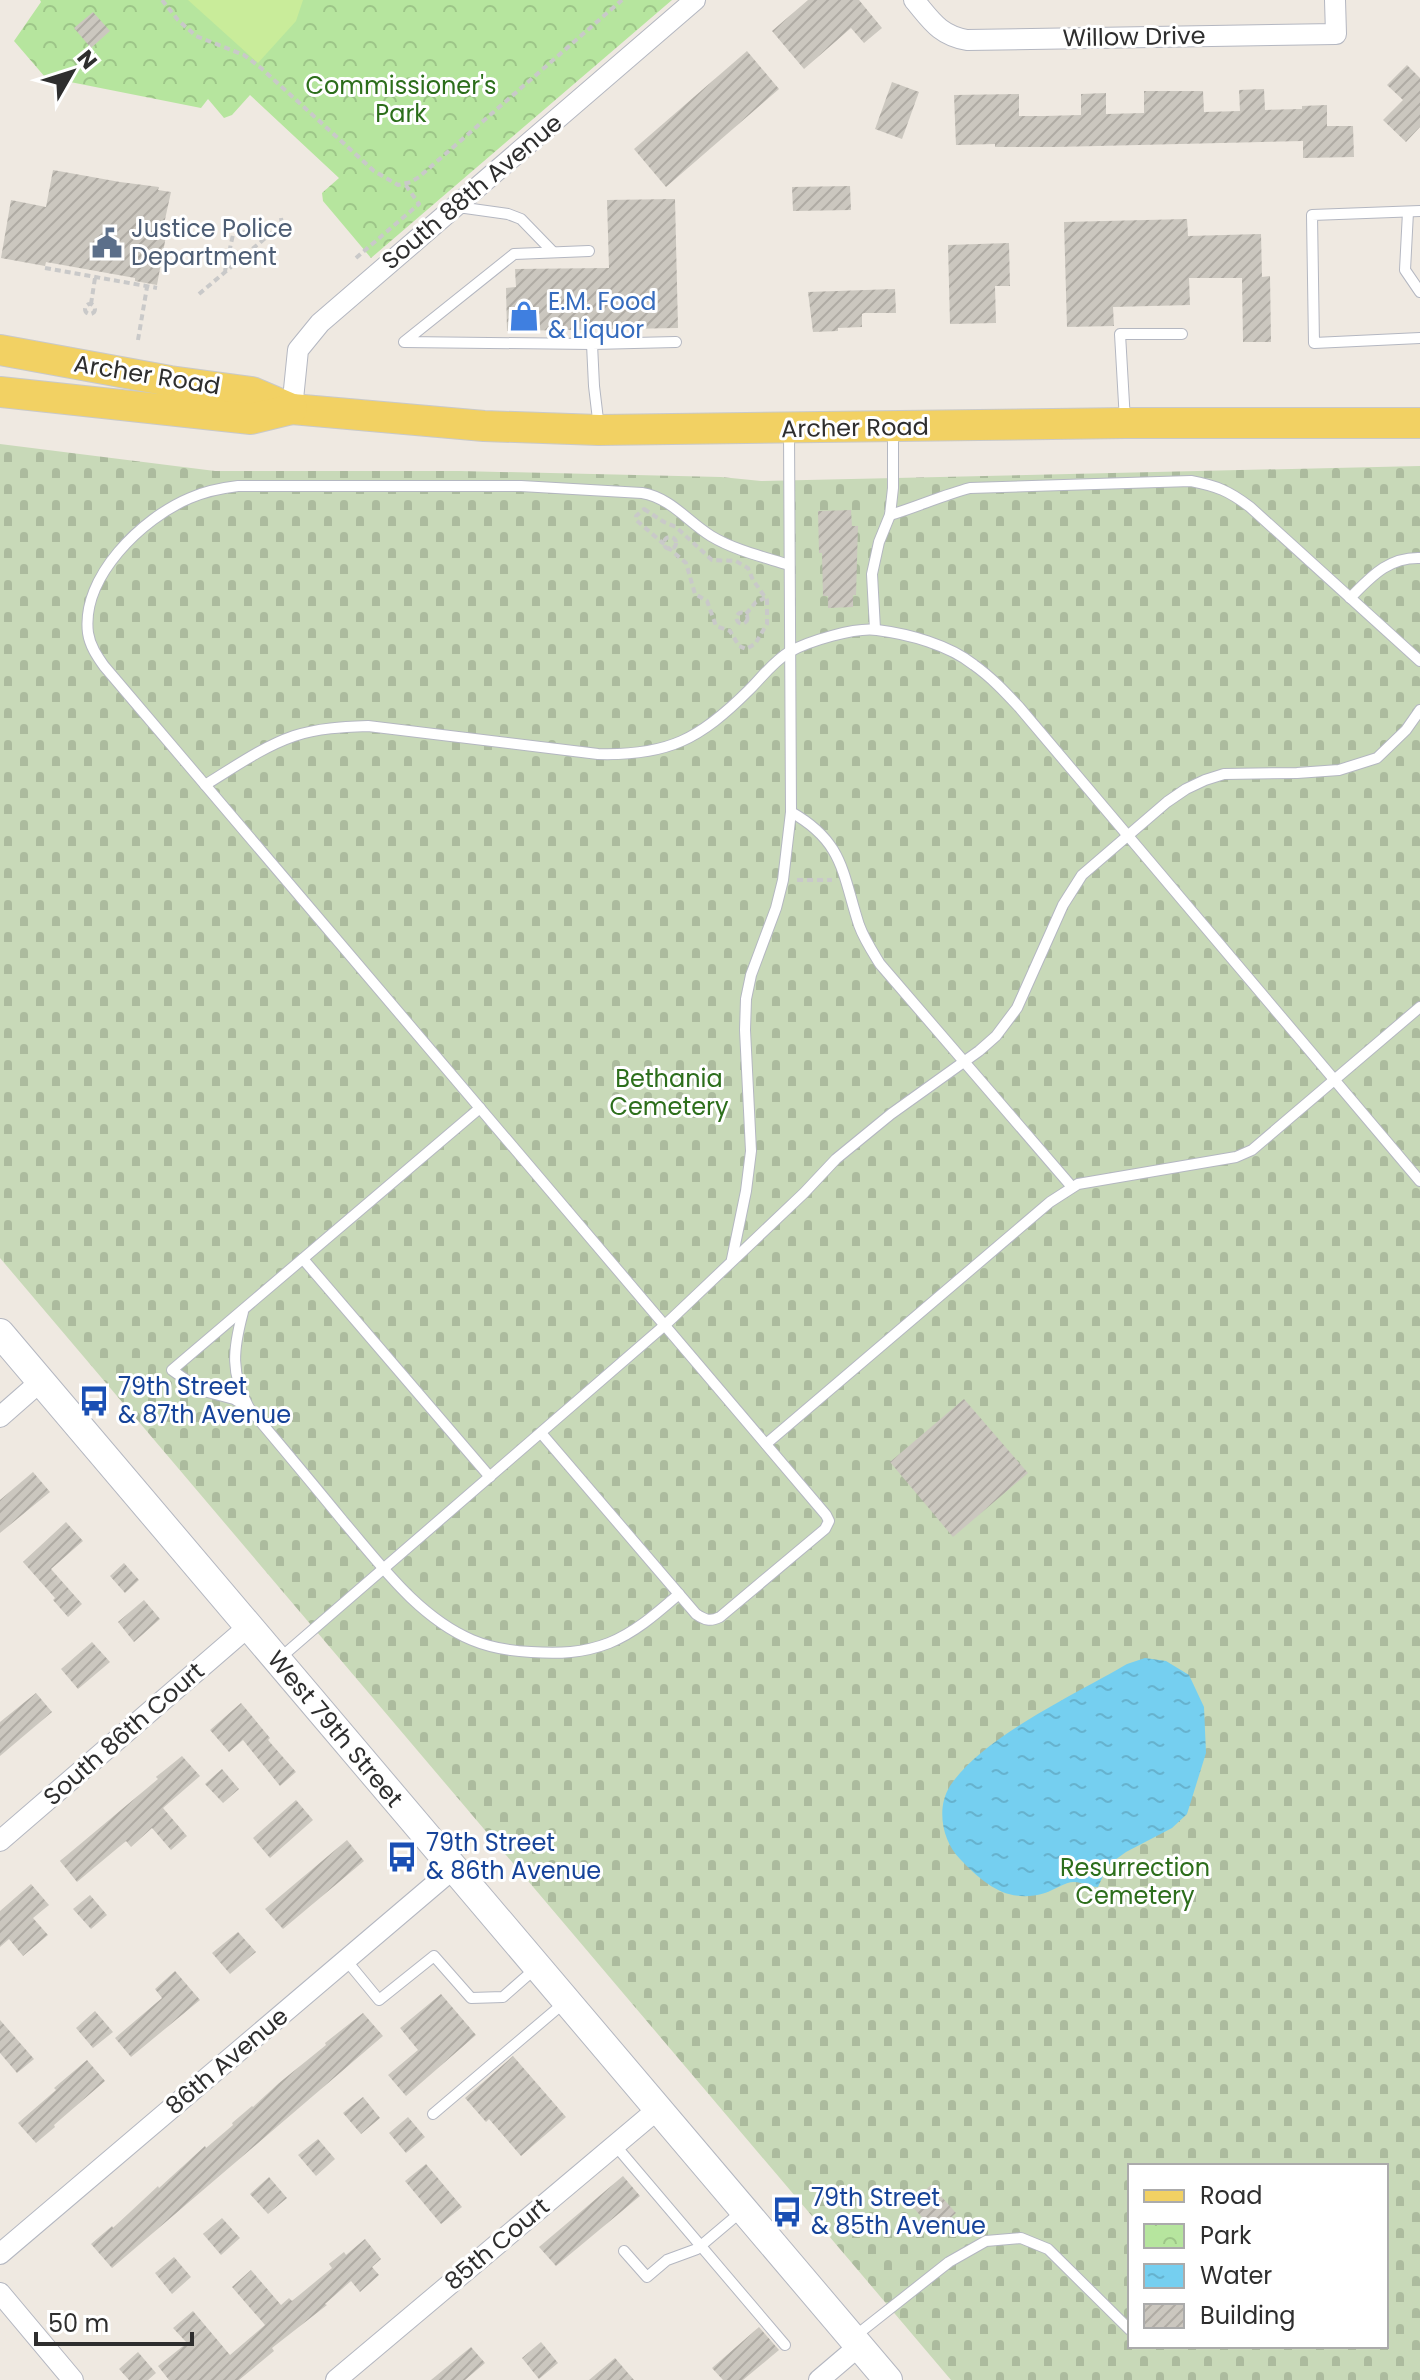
<svg xmlns="http://www.w3.org/2000/svg" width="1420" height="2380" font-family="Poppins,sans-serif">
<style>
.cemetery{fill:url(#cemetery-stones);fill-rule:evenodd}
.park{fill:url(#park-crowns)}
.pitch{fill:#c9ec9a}
.water{fill:url(#water-ripples)}
.building{fill:url(#building-hatch)}
.lines{fill:none;stroke-linecap:round;stroke-linejoin:round}
.lane-casing{stroke:#b4b7c1;stroke-width:12}
.street-casing{stroke:#b4b7c1;stroke-width:22}
.secondary-casing{stroke:#b4b7c1;stroke-width:30}
.primary-casing{stroke:#c9c9c9;stroke-width:32}
.path{stroke:#c9c9c9;stroke-width:4;stroke-dasharray:6 4;stroke-linecap:butt}
.lane{stroke:#fff;stroke-width:10}
.street{stroke:#fff;stroke-width:20}
.secondary{stroke:#fff;stroke-width:28}
.primary{stroke:#f2d163;stroke-width:30}
.labels{text-anchor:middle;stroke-width:6;stroke-linejoin:round;paint-order:stroke}
.street-label{font-size:24px;fill:#2e2e2e;stroke:#fff}
.park-label{font-size:24px;fill:#2c6e1b;stroke:#fff}
.service-label{font-size:24px;fill:#4e5e75;stroke:#fff;text-anchor:start}
.shop-label{font-size:24px;fill:#366cbe;stroke:#fff;text-anchor:start}
.transit-label{font-size:24px;fill:#164399;stroke:#fff;text-anchor:start}
</style>
<defs>
<pattern id="cemetery-stones" width="16" height="16" patternUnits="userSpaceOnUse" patternTransform="scale(2)"><rect width="16" height="16" fill="#c8d9b8"/><path d="M2 7V4a2 2 0 0 1 4 0v3zM10 15v-3a2 2 0 0 1 4 0v3z" fill="#acbb9e"/></pattern>
<pattern id="park-crowns" width="20" height="18" patternUnits="userSpaceOnUse" patternTransform="scale(2)"><rect width="20" height="18" fill="#b6e59e"/><path d="M2 6a3 3 0 1 1 6 0M12 15a3 3 0 1 1 6 0" fill="none" stroke="#9dc588"/></pattern>
<pattern id="water-ripples" width="26" height="14" patternUnits="userSpaceOnUse" patternTransform="scale(2)"><rect width="26" height="14" fill="#75cff0"/><path d="M2 4q2-2 4 0t4 0M15 11q2-2 4 0t4 0" fill="none" stroke="#66b2ce"/></pattern>
<pattern id="building-hatch" width="6" height="6" patternUnits="userSpaceOnUse" patternTransform="scale(2)"><rect width="6" height="6" fill="#cbc7bf"/><path d="M-1 1l2-2M0 6l6-6M5 7l2-2" fill="none" stroke="#afaba4"/></pattern>
</defs>
<rect width="100%" height="100%" fill="#efe9e1"/>
<path class="cemetery" d="M0 444 215 471H460L721 477 761 481 1420 466V2380H951L0 1258ZM1130 2166H1386V2346H1130Z"/>
<path class="park" d="M40 0H672L371 258 323 201 322 193 339 178 250 95 232 115 224 118 208 99 201 108 45 77 14 41 41 2Z"/>
<path class="pitch" d="M188 0H303L296 21 258 63Z"/>
<path class="water" d="M1145 1658 1166 1661 1189 1675 1204 1707 1206 1753 1187 1814 1172 1828 1126 1852 1108 1865 1098 1887C1089 1887 1082 1882 1074 1882 1065 1882 1054 1890 1045 1893 1008 1904 985 1885 960 1859 942 1841 936 1808 950 1786 982 1737 1076 1694 1127 1664Z"/>
<g class="building">
<path d="M808 0H859L882 28 864 43 851 28 804 69 772 31Z"/>
<path d="M93 12 110 31 91 48 74 28Z"/>
<path d="M747 51 779 89 666 187 634 149Z"/>
<path d="M1407 65 1420 78V127L1406 142 1383 120 1403 100 1387 85Z"/>
<path d="M892 82 919 92 902 139 875 129Z"/>
<path d="M1264 89 1265 110 1302 109V106L1327 105V126H1353L1354 157 1303 158V141L1057 147H995V144L956 145 954 95 1019 94V116H1045L1081 115V94L1106 93V114L1144 113V91H1203L1204 112 1240 111 1239 90Z"/>
<path d="M53 170 120 182 159 187 158 190 171 192 164 224 168 225 157 285 135 281V278L46 262 45 266 1 258 11 200 46 207Z"/>
<path d="M850 186 851 210 793 211 792 187Z"/>
<path d="M675 199 678 328 507 331 506 288 516 287 515 269 609 268 607 200Z"/>
<path d="M1187 219 1188 236 1261 234 1262 277 1270 276 1271 342H1243L1242 278H1189L1190 305 1113 307 1114 326 1067 327 1064 222Z"/>
<path d="M1009 243 1010 286H995L996 323 950 324 948 245Z"/>
<path d="M895 289 896 313H864L862 314V327L838 328V331L813 332 808 292Z"/>
<path d="M851 510 852 526H858L856 595H853V607L828 608V596H823L822 553H819L818 511Z"/>
<path d="M964 1399 1028 1473 953 1537 890 1462Z"/>
<path d="M33 1472 50 1492 0 1533V1500Z"/>
<path d="M66 1522 83 1541 51 1569 82 1604 68 1617 53 1600 55 1598 23 1562Z"/>
<path d="M124 1563 139 1580 125 1593 110 1576Z"/>
<path d="M144 1600 160 1619 134 1642 118 1622Z"/>
<path d="M92 1642 110 1662 78 1689 61 1669Z"/>
<path d="M36 1693 52 1712 0 1756V1722Z"/>
<path d="M241 1703 270 1738 268 1740 296 1772 280 1786 243 1740 229 1752 210 1730Z"/>
<path d="M182 1756 200 1776 163 1808 187 1836 171 1850 152 1828 131 1847 126 1841 77 1882 60 1861 158 1779 156 1777Z"/>
<path d="M222 1769 239 1789 223 1803 205 1784Z"/>
<path d="M296 1800 313 1820 270 1858 253 1838Z"/>
<path d="M347 1840 364 1861 283 1929 265 1909Z"/>
<path d="M31 1884 49 1905 33 1918 48 1935 23 1956 9 1939 0 1947V1911Z"/>
<path d="M90 1895 107 1915 91 1929 73 1909Z"/>
<path d="M238 1932 256 1952 230 1974 212 1953Z"/>
<path d="M175 1971 200 2000 131 2057 115 2038 162 1998 155 1989Z"/>
<path d="M441 1994 476 2035 406 2096 388 2075 418 2050 400 2028Z"/>
<path d="M95 2011 113 2032 93 2048 76 2028Z"/>
<path d="M363 2013 383 2036 112 2268 91 2244 112 2226 113 2228 158 2186 159 2188 205 2146 206 2148 233 2125 232 2123 252 2106 253 2107 279 2083 326 2045 325 2043Z"/>
<path d="M0 2020 34 2059 17 2073 0 2053Z"/>
<path d="M513 2056 566 2117 521 2156 489 2119 486 2122 465 2098Z"/>
<path d="M87 2060 105 2081 54 2125 55 2127 36 2143 18 2123 56 2090 54 2088Z"/>
<path d="M363 2097 380 2118 361 2134 343 2113Z"/>
<path d="M408 2117 425 2137 406 2153 389 2133Z"/>
<path d="M318 2139 335 2159 316 2176 298 2155Z"/>
<path d="M426 2164 462 2207 441 2224 405 2181Z"/>
<path d="M623 2176 640 2196 556 2266 539 2247Z"/>
<path d="M269 2177 287 2198 268 2214 250 2194Z"/>
<path d="M931 2185 956 2213 935 2232 910 2204Z"/>
<path d="M222 2218 240 2238 221 2255 203 2234Z"/>
<path d="M365 2239 381 2259 372 2267 379 2275 360 2292 351 2281 325 2304 327 2305 272 2348 274 2351 239 2380H169L158 2366 187 2343 173 2328 193 2311 230 2355 265 2325 232 2287 251 2270 281 2305 289 2298 292 2301 332 2268 329 2264 344 2252 346 2255Z"/>
<path d="M174 2257 191 2277 172 2294 155 2273Z"/>
<path d="M759 2327 779 2350 743 2380H723L712 2368Z"/>
<path d="M541 2342 558 2363 539 2379 522 2358Z"/>
<path d="M471 2347 485 2363 465 2380H431Z"/>
<path d="M138 2352 156 2373 148 2380H129L119 2369Z"/>
<path d="M615 2358 634 2380H589Z"/>
</g>
<g class="lines">
<g class="lane-casing">
<g id="lane">
<path d="M458 207 508 214 521 219 553 252"/>
<path d="M1420 211 1312 215 1314 343 1420 338"/>
<path d="M1408 212 1405 270 1420 292"/>
<path d="M589 251 514 254 404 342 592 344"/>
<path d="M1125 421 1120 334H1182"/>
<path d="M599 428 594 386 592 344 676 342"/>
<path d="M890 515C917 507 943 495 970 488L1191 481C1217 486 1229 491 1250 507L1420 661"/>
<path d="M1350 598C1371 577 1388 557 1420 558"/>
<path d="M875 629 872 574 879 542 890 515 893 488V431"/>
<path d="M205 785C233 768 262 747 294 736 318 728 343 727 368 726L598 754C668 756 700 739 749 690 762 677 773 662 789 652 809 641 855 627 877 630 909 634 949 645 974 665 991 677 1005 692 1019 707L1420 1181"/>
<path d="M791 812C844 842 842 873 859 925 864 939 872 951 880 964L1072 1187"/>
<path d="M480 1108 172 1370 200 1390 234 1399 249 1408C281 1446 312 1483 343 1521 380 1564 418 1617 472 1640 491 1648 511 1651 531 1652 559 1654 583 1653 609 1643 636 1632 657 1613 679 1594"/>
<path d="M303 1259 490 1477"/>
<path d="M732 1259 746 1191 751 1151 745 1030 746 999 751 975 776 908 783 880 791 812 789 431"/>
<path d="M243 1312C233 1349 230 1373 249 1408"/>
<path d="M541 1433 696 1614C705 1620 710 1622 720 1617L825 1529 829 1521 826 1515 104 666C97 656 90 646 88 633 81 577 142 518 190 498 206 491 221 488 238 486H521L642 493C671 498 687 521 711 536 734 550 764 557 789 565"/>
<path d="M766 1444 1050 1202 1078 1184 1236 1157 1252 1150 1420 1007"/>
<path d="M279 1659 665 1325 804 1193 836 1159 891 1114 979 1051 996 1036 1017 1008 1063 905 1082 875 1167 802 1186 789 1205 780 1224 774 1297 773 1339 770 1377 758 1406 730 1420 710"/>
<path d="M346 1960 379 2000 434 1956 471 1998 503 1997 536 1968"/>
<path d="M433 2114 565 2002"/>
<path d="M615 2145 785 2345"/>
<path d="M624 2251 647 2277 667 2260 697 2249 742 2211"/>
<path d="M854 2337 949 2262 986 2241 1021 2238 1048 2249 1130 2330"/>
</g>
</g>
<g class="street-casing">
<g id="street">
<path d="M914 0C931 20 939 35 967 40L1336 34 1335 0"/>
<path d="M292 409 298 350 320 323 695 0"/>
<path d="M0 1417 41 1381"/>
<path d="M0 1841 249 1626"/>
<path d="M0 2254 454 1868"/>
<path d="M0 2293 73 2380"/>
<path d="M336 2380 658 2109"/>
<path d="M819 2380 859 2346"/>
</g>
</g>
<g class="secondary-casing">
<path id="secondary" d="M0 1333 888 2380"/>
</g>
<g class="primary-casing">
<g id="primary">
<path d="M0 350 170 381 252 392 292 409 484 426 599 430 1125 423H1420"/>
<path d="M0 392 251 419 292 409"/>
</g>
</g>
<g class="path">
<path d="M162 0 178 20 196 36 244 55 261 68 374 171 398 185 411 182 419 177 622 0"/>
<path d="M356 258 419 204 405 184"/>
<path d="M45 268 157 288"/>
<path d="M225 271 234 230 268 237"/>
<path d="M199 294 282 224 281 218"/>
<path d="M91 304 95 278"/>
<circle cx="90" cy="309" r="5"/>
<path d="M138 340 147 287"/>
<path d="M644 509 664 522 676 527 712 560 736 561 748 568 753 580 767 600V624L755 644 746 649 739 646 730 631 716 626 707 601 695 594 686 563 636 520V516Z"/>
<circle cx="670" cy="543" r="6"/>
<circle cx="742" cy="618" r="5.5"/>
<path d="M746 614 756 602 765 598"/>
<path d="M797 880H832"/>
</g>
<use href="#lane" class="lane"/>
<use href="#street" class="street"/>
<use href="#secondary" class="secondary"/>
<use href="#primary" class="primary"/>
</g>
<defs>
<g id="civic-bare" transform="scale(2.4)"><path d="M-.6-6.5H3V-4.5H.6V-3L4-1V1h2V6H-6V1h2V-1L-.6-3ZM-1.2 2.5V6h2.4V2.5Z" fill="#5c6f8a" stroke="#fff" stroke-width="2.5" paint-order="stroke"/></g>
<g id="shop-bare" transform="scale(2.4)"><path d="M-5-2.5h2.3a2.7 3.5 0 0 1 5.4 0H5L5.5 6h-11ZM-1.5-2.5h3a1.5 2.3 0 0 0-3 0Z" fill="#3f7fe0" stroke="#fff" stroke-width="2.5" paint-order="stroke"/></g>
<g id="bus-bare" transform="scale(2.4)"><path d="M-5-6H5V4H4V6H2V4H-2V6H-4V4H-5ZM-3.5-4V0h7V-4ZM-3.5 1.2v1.5H-2V1.2ZM2 1.2v1.5H3.5V1.2Z" fill="#1a4fb4" stroke="#fff" stroke-width="2.5" paint-order="stroke"/></g>
</defs>
<g fill-rule="evenodd">
<use href="#civic-bare" x="107" y="243"/>
<use href="#shop-bare" x="524" y="316"/>
<use href="#bus-bare" x="94" y="1401"/>
<use href="#bus-bare" x="402" y="1857"/>
<use href="#bus-bare" x="787" y="2212"/>
</g>
<g class="labels">
<g class="street-label">
<text transform="translate(1134 37) rotate(-1)" y="8">Willow Drive</text>
<text transform="translate(472 192) rotate(-40)" y="8">South 88th Avenue</text>
<text transform="translate(147 375) rotate(9)" y="8">Archer Road</text>
<text transform="translate(855 428) rotate(-1)" y="8">Archer Road</text>
<text transform="translate(335 1729) rotate(50)" y="8">West 79th Street</text>
<text transform="translate(124 1734) rotate(-41)" y="8">South 86th Court</text>
<text transform="translate(227 2061) rotate(-40)" y="8">86th Avenue</text>
<text transform="translate(497 2244) rotate(-40)" y="8">85th Court</text>
</g>
<g class="park-label">
<text x="401" y="94">Commissioner's<tspan x="401" dy="28">Park</tspan></text>
<text x="669" y="1087">Bethania<tspan x="669" dy="28">Cemetery</tspan></text>
<text x="1135" y="1876">Resurrection<tspan x="1135" dy="28">Cemetery</tspan></text>
</g>
<g class="service-label">
<text x="131" y="237">Justice Police<tspan x="131" dy="28">Department</tspan></text>
</g>
<g class="shop-label">
<text x="548" y="310">E.M. Food<tspan x="548" dy="28">&amp; Liquor</tspan></text>
</g>
<g class="transit-label">
<text x="118" y="1395">79th Street<tspan x="118" dy="28">&amp; 87th Avenue</tspan></text>
<text x="426" y="1851">79th Street<tspan x="426" dy="28">&amp; 86th Avenue</tspan></text>
<text x="811" y="2206">79th Street<tspan x="811" dy="28">&amp; 85th Avenue</tspan></text>
</g>
</g>
<rect x="1128" y="2164" width="260" height="184" fill="#ffffff" stroke="#ababab" stroke-width="2"/>
<rect x="1144" y="2190" width="40" height="12" fill="#f2d163" stroke="#ababab" stroke-width="2"/>
<text x="1200" y="2204" font-size="24" fill="#2e2e2e">Road</text>
<rect x="1144" y="2224" width="40" height="24" fill="url(#park-crowns)" stroke="#ababab" stroke-width="2"/>
<text x="1200" y="2244" font-size="24" fill="#2e2e2e">Park</text>
<rect x="1144" y="2264" width="40" height="24" fill="url(#water-ripples)" stroke="#ababab" stroke-width="2"/>
<text x="1200" y="2284" font-size="24" fill="#2e2e2e">Water</text>
<rect x="1144" y="2304" width="40" height="24" fill="url(#building-hatch)" stroke="#ababab" stroke-width="2"/>
<text x="1200" y="2324" font-size="24" fill="#2e2e2e">Building</text>
<g transform="translate(72 72) rotate(51)" stroke="#ffffff" stroke-width="6" paint-order="stroke">
<path d="M0-6L14 30L0 20L-14 30Z" fill="#2e2e2e"/>
<text y="-12" font-size="22" font-weight="bold" text-anchor="middle" fill="#2e2e2e">N</text>
</g>
<path d="M36 2332v12h156v-12" fill="none" stroke="#2e2e2e" stroke-width="4"/>
<text x="48" y="2332" font-size="24" fill="#2e2e2e" stroke="#ffffff" stroke-width="6" paint-order="stroke">50 m</text>
</svg>
